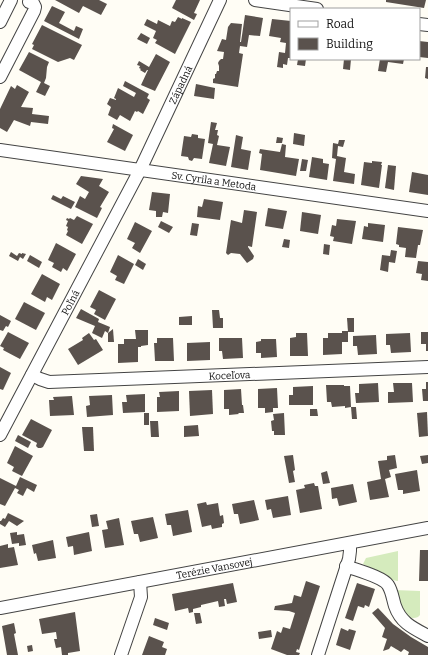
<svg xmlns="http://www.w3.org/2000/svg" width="428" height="655" font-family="Bitter,serif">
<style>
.green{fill:#d5ebbd}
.building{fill:#5a524d}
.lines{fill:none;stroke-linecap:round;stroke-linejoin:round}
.minor-casing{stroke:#444;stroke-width:14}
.minor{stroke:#fff;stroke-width:12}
.labels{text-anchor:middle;stroke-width:4;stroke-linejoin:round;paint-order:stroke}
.street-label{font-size:10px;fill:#111;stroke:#fff}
</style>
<rect width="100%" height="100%" fill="#fffdf5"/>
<g class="green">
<path d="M398 551V581L392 580 363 564 366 558Z"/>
<path d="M394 590 420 591V615L418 617C403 623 398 600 394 590Z"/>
</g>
<g class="building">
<path d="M55 0H99L107 4 101 15 83 6 79 13Z"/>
<path d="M176 0H200L194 13 197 14 194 20 172 8Z"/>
<path d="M386 0H426L424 8 386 2Z"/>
<path d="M52 6 65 12 59 23 74 31 76 26 83 29 79 39 44 21Z"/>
<path d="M245 15 263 18 260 36 249 35 247 47 240 46 239 53 243 54 238 87 213 83V79L215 78V74H216L217 71H219V66L218 63 219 61 221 59H223L224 52 217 51 222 39 226 40 228 27 231 23 242 24 240 42H241Z"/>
<path d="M178 17 182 19V18L191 22 175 54 155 43 157 40 153 38 156 31 144 25 147 19 157 24 158 20 170 26 172 21 175 22Z"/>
<path d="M272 19 291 21V58H288L287 65 283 64V68L277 67 279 52 285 53 286 43 280 42 281 38 269 36Z"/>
<path d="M42 25 82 45 74 60 70 58 58 62 32 49 34 45 32 44Z"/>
<path d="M141 33 150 38 147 44 137 39Z"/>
<path d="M419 41 428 42V58L419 57Z"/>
<path d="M29 52 49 62 47 67 46 78 44 83 50 86 45 96 36 92 41 82 19 70Z"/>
<path d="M156 54 170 62 155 91 141 85 148 70H147L145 73 140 70 141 69 139 68 140 66 137 65 139 61 149 67Z"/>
<path d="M298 59H306L305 66 297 65Z"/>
<path d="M344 59H351L350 70 343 69Z"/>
<path d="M380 59H404L403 64 388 62 386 72 378 71Z"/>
<path d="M426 67H428V79L425 78Z"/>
<path d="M125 81 149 94 147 98 150 100 143 114 138 111 137 112 135 111 130 121 120 115 117 120 108 115 111 107 107 104 110 98 116 100V99L114 98 118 88 134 97 136 93 123 86Z"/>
<path d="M196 84 215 88 214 99 194 96Z"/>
<path d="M17 85 29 92 21 107 33 108 32 114 49 116 48 124 31 122 30 126 14 120 7 132 0 128V109L11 86 15 89Z"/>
<path d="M211 122 217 123 215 130H218L217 135 219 136 217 145 230 147 226 166 209 163 213 144 208 143Z"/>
<path d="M113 124 133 135 125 151 107 142 114 129 112 128Z"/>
<path d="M294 133 305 135 304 146 293 144Z"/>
<path d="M192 134 198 135V138L205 139 202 159 194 158 192 161 189 160 188 157 181 156 184 136 191 137Z"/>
<path d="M236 135 243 137 241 149 251 151 248 170 231 167Z"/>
<path d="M277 137 283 138 282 143H276Z"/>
<path d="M339 140H345L343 147 338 146 337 156 346 158 344 172 355 174 354 184 333 181 336 159 332 158 333 143 338 144Z"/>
<path d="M282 144 286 145 285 157 299 159 296 176 260 170 262 154 259 153 260 149 280 152Z"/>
<path d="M312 157 323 159V163L329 164 327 180 309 177Z"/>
<path d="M302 159 308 160 306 171H300Z"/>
<path d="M372 161 382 162 381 165H382L379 188 361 185 364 162 372 163Z"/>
<path d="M388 165 396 166 394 190 385 188Z"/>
<path d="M412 172 428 175V195L409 192Z"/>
<path d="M81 176 103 179 99 186 109 192 100 207 102 208 97 218 75 207 80 196 85 199 89 192 76 184Z"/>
<path d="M152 192 170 194 168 213 163 212 162 217H156V211L149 210Z"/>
<path d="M53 195 61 199 63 196 75 202 71 209 51 199Z"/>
<path d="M204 199 223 202 220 220 197 217 198 206 202 207Z"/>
<path d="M268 208 287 211 283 229 265 226Z"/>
<path d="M244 210 257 212 252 247 248 246V247L254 256 253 259 247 263 240 254 231 253 228 255 226 253 231 220 242 223Z"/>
<path d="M302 212 321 215 318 234 300 231Z"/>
<path d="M77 216 93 224 82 244 66 235 68 231 67 230 68 227 66 226 68 221 66 220 67 218 69 219 70 218 74 220Z"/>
<path d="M337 219 356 221 352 244 333 241 334 237 330 236 332 225 336 226Z"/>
<path d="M161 221 173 227 169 233 158 227Z"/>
<path d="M135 222 152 231 140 253 132 248 135 243 127 239Z"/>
<path d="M192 223 199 224 197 236 190 235Z"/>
<path d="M368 223 385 225 383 242 362 239 364 226 368 227Z"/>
<path d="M398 227 423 230 420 245H418L416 258 405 257 406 248 399 247V245L396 244Z"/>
<path d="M284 239 290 240 289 248 282 247Z"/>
<path d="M56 243 76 254 67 271 63 268 61 272 52 267 54 263 48 260Z"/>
<path d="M324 244 330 245 329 255 323 254Z"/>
<path d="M391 250 397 251 395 263 389 262 388 272 380 270 382 255 390 256Z"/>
<path d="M11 252 17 256 19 253 22 254V253L26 254 23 259 20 257 18 261 9 256Z"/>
<path d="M30 255 42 262 39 268 27 261Z"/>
<path d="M118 255 134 264 124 284 115 280 117 276 110 272Z"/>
<path d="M138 259 146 264 143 270 135 265Z"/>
<path d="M418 261 428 262V281L421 280 422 274 416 273Z"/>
<path d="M42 274 60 284 52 300 47 297 45 302 31 294Z"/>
<path d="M99 290 116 299 105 320 94 314 96 310 90 307Z"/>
<path d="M24 302 45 313 36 330 15 319Z"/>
<path d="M81 309 99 319 98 322 110 327 108 333 105 331 102 338 92 333 95 326 76 318Z"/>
<path d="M212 310H219L220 318H223V328H213Z"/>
<path d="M0 315 11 321 8 327 6 326 3 331 0 330Z"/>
<path d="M192 316V325H179V317Z"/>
<path d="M347 318H354V332H348Z"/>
<path d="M113 329 114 342H108V333Z"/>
<path d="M135 330H148V345L141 346V347H138V362L118 363V344H124V339H136Z"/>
<path d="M342 331H348V342H342V354L323 355V338H328V333H342Z"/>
<path d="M8 332 29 343 20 359 3 350 4 348 0 346Z"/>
<path d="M421 332H428V351H426V344H421Z"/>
<path d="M89 333 94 340 96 339 103 350 78 365 68 349 83 340 82 338Z"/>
<path d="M296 333H307L308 356H290V338L296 337Z"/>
<path d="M410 333 411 352 391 353 390 345H386V334Z"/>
<path d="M376 335 377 354 358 355 357 346H353V336Z"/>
<path d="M157 338H173L174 361H155L154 343H157Z"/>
<path d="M219 338H242L243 358 223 359 222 351H219Z"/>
<path d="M261 339H276L277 357 261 358V353H256V342L261 341Z"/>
<path d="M210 342V360L187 361V343Z"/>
<path d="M0 367 11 373 3 390 0 389Z"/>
<path d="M426 382H428V401H423L422 389H426Z"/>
<path d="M378 383 379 402 356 403 355 393H359V384Z"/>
<path d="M393 383H412L413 402 388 403V392H394Z"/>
<path d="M326 385H344V386H350L351 407 345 408V406L332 407 331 402H327Z"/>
<path d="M313 386V405H289V395H293V387Z"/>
<path d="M277 388 278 408H273V412L265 413V408H258V389Z"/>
<path d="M241 389 242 405H243L244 413H238L239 414 229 415V409H224V390Z"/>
<path d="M212 390 213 414 190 416 189 391Z"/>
<path d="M179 391V411L157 412V397H160L159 392Z"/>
<path d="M145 394V412L123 413 122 402H127L126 395Z"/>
<path d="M112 395 113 415 87 417 86 406 90 405 89 396Z"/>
<path d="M72 396 74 415 50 416 49 400H54L53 397Z"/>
<path d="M351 407H356L357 419H352Z"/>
<path d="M310 409H317L318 416H310Z"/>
<path d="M427 412 428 436 419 437 417 413Z"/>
<rect x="144" y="413" width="5" height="12"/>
<path d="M284 413 285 435H274V431H272L271 421 274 420 273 414Z"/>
<path d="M31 419 52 430 43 447 41 448H38L36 446 37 443 22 435Z"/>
<path d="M150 421H158L159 437H151Z"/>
<path d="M198 425 199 436 184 437V426Z"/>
<path d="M82 427H93L94 451H84Z"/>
<path d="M18 435 31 442 28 448 15 441Z"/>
<path d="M15 446 33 456 22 476 12 471 14 467 7 463Z"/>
<path d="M293 455 295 470 293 471 295 482 289 483 284 456Z"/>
<path d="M395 455 397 468 389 470 391 477 385 479 389 497 370 500 367 482 381 479 378 461 387 460V456Z"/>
<path d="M428 455V463L422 464 420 456Z"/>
<path d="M417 470 420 491 403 494V490H398L395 474Z"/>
<path d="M327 471 330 483 323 484 321 473Z"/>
<path d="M20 477 37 485 34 492 27 488 23 496 17 493 19 490 15 488 5 506 0 504V478L16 486Z"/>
<path d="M314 483 315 486H318L322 509 300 513 296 490 305 488 304 485Z"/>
<path d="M353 484 357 502 339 506 337 498 332 499 331 488Z"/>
<path d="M288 496 291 515 273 518 271 509 267 510 265 500Z"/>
<path d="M254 500 259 520 240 524 238 514H234L232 504Z"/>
<path d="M206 502 207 505 218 503 220 516 223 515 224 523 222 524V527L212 529 211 525 202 527 197 504Z"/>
<path d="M188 510 192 532 173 536 171 525H167L165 514Z"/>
<path d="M8 513 24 521 17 526 9 521 5 527 0 524V521H1L3 518 5 519Z"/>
<path d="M97 514 99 526 92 527 90 515Z"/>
<path d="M153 517 158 538 140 542 138 534H134L131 521Z"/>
<path d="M119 518 124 545 105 548 102 530 108 529 106 521Z"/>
<path d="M17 532V535L24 534 26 545 19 546V543L12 544 10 533Z"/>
<path d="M89 532 92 551 74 555 73 546 68 547 66 537Z"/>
<path d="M53 540 56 558 38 561 36 553 34 554 32 545Z"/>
<path d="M8 544V548L14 547 18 565 0 568V546Z"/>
<path d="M420 550H428V581H419Z"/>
<path d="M306 581 320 586 299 650 297 649 296 652 300 653 299 655H287L271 649 277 631 281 633 283 627 290 629 295 613 289 611 274 610 275 606 292 603 294 595 301 597Z"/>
<path d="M233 583 237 602 227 604 226 599H224L225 606 219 607 218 601 201 605V607L193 609V612L189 613 188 608 175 611 172 594Z"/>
<path d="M357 583 375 589 369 607 365 605 364 608 358 606 353 621 345 618Z"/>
<path d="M378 608 393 624 411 637 428 647V655H408L409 652 404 649 401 652 391 646 389 649 383 651 387 639 382 637 385 628 372 613Z"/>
<path d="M75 612 80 651 68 653V655H62L61 647 56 648 54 639H57L56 632 42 634 39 619Z"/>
<path d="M194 613H200L202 623 196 624Z"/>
<path d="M155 618 169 623 167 630 153 625Z"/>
<path d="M14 623 16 633 14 634 18 655H7L2 626Z"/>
<path d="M341 628 348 631 349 629 356 631 350 650 336 645Z"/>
<path d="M271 630 272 637 259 639 258 632Z"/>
<path d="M149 636 164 642 162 647 167 649 165 655H142Z"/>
<path d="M32 645 33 651 28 652 27 646Z"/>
</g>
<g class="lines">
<g class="minor-casing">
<g id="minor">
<path d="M255 0 317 9"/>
<path d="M0 22 11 0"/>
<path d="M419 24 428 25"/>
<path d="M0 77 34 11 35 7 33 3 29 2"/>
<path id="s1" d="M0 150 428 211"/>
<path id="s2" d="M32 375 40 379 49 382 428 367"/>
<path id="s3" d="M0 435 140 170 220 0"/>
<path d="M346 566C356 570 383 577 388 585 392 591 393 600 395 606 401 623 413 628 428 636"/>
<path id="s4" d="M0 608 428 528"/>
<path d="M121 655 141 597 140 582"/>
<path d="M318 655 349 559 350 551V543"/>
</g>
</g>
<use href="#minor" class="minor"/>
</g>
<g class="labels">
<g class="street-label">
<text dy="4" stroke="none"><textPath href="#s3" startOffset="394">Západná</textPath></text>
<text dy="4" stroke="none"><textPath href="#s1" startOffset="216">Sv. Cyrila a Metoda</textPath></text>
<text dy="4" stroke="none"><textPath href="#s3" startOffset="150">Poľná</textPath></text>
<text dy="4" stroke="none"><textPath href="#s2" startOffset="199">Koceľova</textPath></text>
<text dy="4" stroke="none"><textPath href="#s4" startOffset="218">Terézie Vansovej</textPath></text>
</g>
</g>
<rect x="290" y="8" width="130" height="52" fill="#ffffff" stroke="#a0a0a0"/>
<rect x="298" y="21" width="20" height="6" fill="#ffffff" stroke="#a0a0a0"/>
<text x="326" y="28" font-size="12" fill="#111111">Road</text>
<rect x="298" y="38" width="20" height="12" fill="#5a524d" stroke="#a0a0a0"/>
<text x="326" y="48" font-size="12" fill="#111111">Building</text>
</svg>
